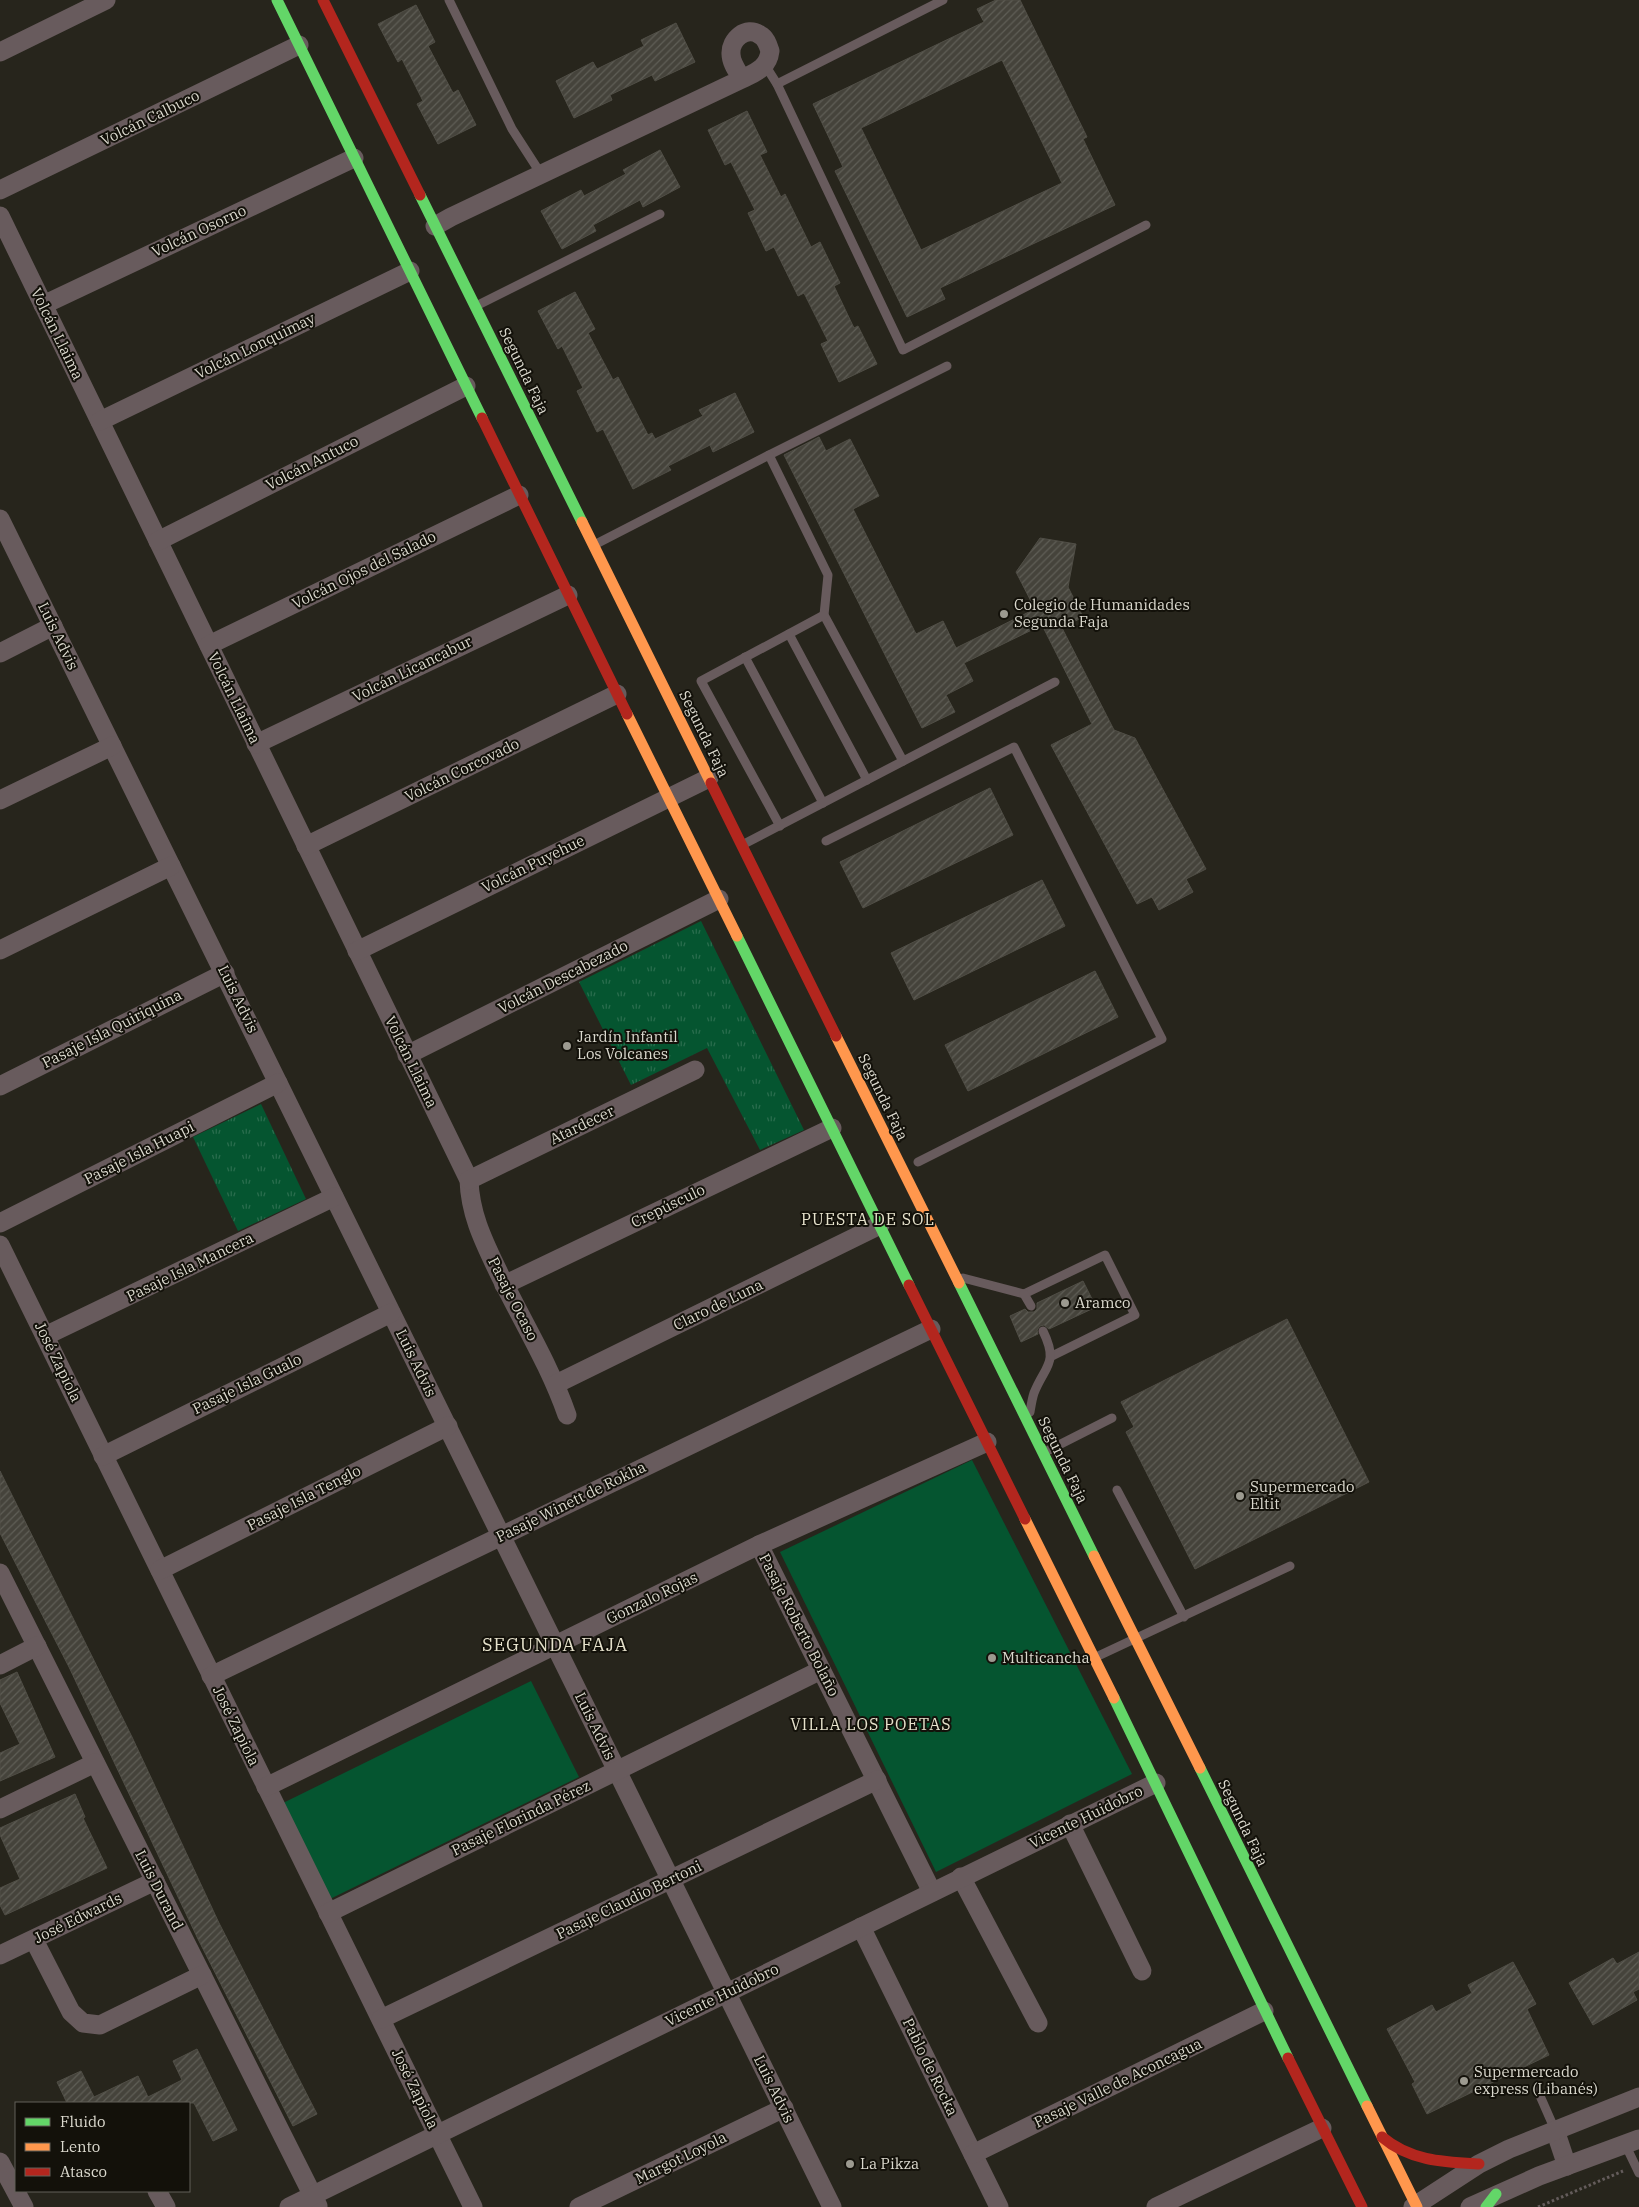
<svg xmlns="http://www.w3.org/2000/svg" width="1639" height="2207" font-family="'IBM Plex Serif',serif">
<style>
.grass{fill:url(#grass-tufts)}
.park{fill:#055530}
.building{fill:url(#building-hatch);stroke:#504e46;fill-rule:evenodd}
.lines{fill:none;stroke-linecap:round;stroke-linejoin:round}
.path{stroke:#645c5b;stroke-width:3;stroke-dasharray:2.5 2.5;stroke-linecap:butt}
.lane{stroke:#685b5d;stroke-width:9}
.street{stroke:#685b5d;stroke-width:19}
.fast{stroke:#63d668;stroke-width:11}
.slow{stroke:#ff974d;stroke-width:11}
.jam{stroke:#b3261e;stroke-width:11}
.poi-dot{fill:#9c9a90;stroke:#13110a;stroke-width:2}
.labels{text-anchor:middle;stroke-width:4;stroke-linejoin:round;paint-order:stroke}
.street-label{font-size:15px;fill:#dbd9ce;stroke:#13110a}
.poi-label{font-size:15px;fill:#dbd9ce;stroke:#13110a;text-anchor:start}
.neighbourhood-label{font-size:16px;letter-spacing:1px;fill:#e6e2cc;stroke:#13110a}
.quarter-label{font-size:18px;letter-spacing:1px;fill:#e6e2cc;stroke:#13110a}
</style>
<defs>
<pattern id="grass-tufts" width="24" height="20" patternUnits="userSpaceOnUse" patternTransform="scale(1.25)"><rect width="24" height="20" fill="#055530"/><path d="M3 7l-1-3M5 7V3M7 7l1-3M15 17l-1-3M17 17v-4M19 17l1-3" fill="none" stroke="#296d4d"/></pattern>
<pattern id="building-hatch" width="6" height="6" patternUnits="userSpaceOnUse" patternTransform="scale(1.25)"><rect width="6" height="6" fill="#45433b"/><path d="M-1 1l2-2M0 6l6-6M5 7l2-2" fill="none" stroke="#5f5e56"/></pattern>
</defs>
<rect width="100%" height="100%" fill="#27251c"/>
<g class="grass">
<path d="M701 921 804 1130 760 1150 707 1048 631 1085 579 982Z"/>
<path d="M261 1104 306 1199 238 1231 193 1137Z"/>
</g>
<g class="park">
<path d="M972 1460 1132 1774 936 1872 780 1552Z"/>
<path d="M531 1681 579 1777 330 1899 283 1803Z"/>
</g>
<g class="building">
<path d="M996 0H1020L1087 137 1083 139 1115 205 940 288 945 299 907 317 835 171 843 167 813 104 984 22 977 9ZM1002 60 1062 183 921 250 861 128Z"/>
<path d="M416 5 435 42 428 46 453 93 458 90 476 125 438 144 417 104 423 101 402 59 398 62 378 24Z"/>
<path d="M676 23 695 62 655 81 652 75 610 95 612 100 574 118 556 81 593 62 597 69 644 46 641 40Z"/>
<path d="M747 111 767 152 760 155 781 197 785 194 811 247 820 242 840 283 834 286 854 328 858 326 877 364 839 382 821 344 828 341 804 293 798 296 774 247 766 251 748 213 755 210 731 162 725 165 708 130Z"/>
<path d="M660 150 680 187 643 207 640 200 593 225 596 231 562 249 541 211 581 190 584 196 626 174 623 170Z"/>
<path d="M575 292 595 329 588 333 613 380 618 377 648 435 652 433 655 439 703 416 699 410 735 393 754 432 713 452 710 445 668 466 671 470 633 489 603 429 597 432 577 391 583 388 562 346 558 349 538 311Z"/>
<path d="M819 437 826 451 850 439 879 496 853 509 916 634 943 621 956 648 1035 609 1016 572 1040 538 1076 544 1068 587 1083 617 1062 628 1114 730 1135 738 1206 869 1186 879 1193 892 1159 910 1152 897 1137 904 1051 745 1092 724 1042 625 964 663 973 681 946 695 955 712 922 728 784 455Z"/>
<path d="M990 788 1013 835 863 908 840 862Z"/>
<path d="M1042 880 1065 926 914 1000 891 953Z"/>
<path d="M1095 971 1118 1017 968 1091 945 1045Z"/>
<path d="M1083 1281 1096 1307 1049 1329 1044 1325 1040 1326 1037 1330 1038 1334 1021 1342 1010 1316 1025 1309 1028 1312H1034L1037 1309V1303Z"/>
<path d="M1287 1319 1369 1482 1195 1569 1126 1432 1134 1427 1121 1402Z"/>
<path d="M0 1471 132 1737 219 1923 317 2114 293 2126 198 1939 69 1667 0 1533Z"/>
<path d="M17 1672 55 1757 0 1781V1753L20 1744 0 1703V1680Z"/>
<path d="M75 1794 85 1817 83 1818 107 1868 5 1915 0 1905V1888L20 1879 0 1835V1828Z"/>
<path d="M1639 1952V1989L1633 1992 1637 2000 1593 2025 1569 1983 1613 1958 1617 1964Z"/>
<path d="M1513 1962 1536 2004 1527 2009 1549 2055 1427 2114 1412 2084 1415 2082 1387 2029 1432 2005 1436 2012 1472 1993 1468 1985Z"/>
<path d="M197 2049 237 2130 213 2141 194 2103H67L57 2082 81 2071 94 2097 138 2076 148 2097 182 2080 173 2061Z"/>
</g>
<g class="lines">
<path class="path" d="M1538 2207 1623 2171"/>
<g class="lane">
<path d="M449 0 512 129 541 174"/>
<path d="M765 65 777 84 903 350 1146 225"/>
<path d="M777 84 943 0"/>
<path d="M478 305 660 214"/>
<path d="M769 455 947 366"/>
<path d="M596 544 769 455 828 575 824 615 903 761"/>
<path d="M789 634 867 780"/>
<path d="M745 657 823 803"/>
<path d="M780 826 701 681 824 615"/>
<path d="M826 841 1014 747 1162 1039 918 1162"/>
<path d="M744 844 1055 682"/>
<path d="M963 1278 1024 1294 1105 1255 1135 1315 1052 1356"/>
<path d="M1024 1294 1031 1306"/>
<path d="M1030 1412C1031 1406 1032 1399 1034 1393 1045 1365 1059 1364 1043 1331"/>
<path d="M1045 1452 1112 1418"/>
<path d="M1117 1490 1184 1617"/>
<path d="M1096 1657 1290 1566"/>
<path d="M1537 2089 1555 2130"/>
<path d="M1625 2144 1639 2173"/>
</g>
<g class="street">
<path d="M0 52 106 0"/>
<path d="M0 190 299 45"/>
<path d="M0 216 469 1180C470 1212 482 1238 496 1267 519 1316 549 1363 567 1415"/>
<path d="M435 226 451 217 742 79C756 72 768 68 770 51 768 45 766 38 760 35 746 25 730 40 731 54 731 63 738 72 742 79"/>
<path d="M43 305 354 158"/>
<path d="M100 421 410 271"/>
<path d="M0 519 832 2207"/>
<path d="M158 541 466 386"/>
<path d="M209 645 519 495"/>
<path d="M0 653 53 626"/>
<path d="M256 744 568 595"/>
<path d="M0 800 112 746"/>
<path d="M306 846 617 694"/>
<path d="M0 950 171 866"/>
<path d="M357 951 709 778"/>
<path d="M407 1055 719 899"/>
<path d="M0 1086 225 973"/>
<path d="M469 1180 695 1070"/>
<path d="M0 1223 278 1083"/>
<path d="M0 1245 473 2207"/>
<path d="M504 1285 832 1128"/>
<path d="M45 1336 334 1197"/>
<path d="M556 1384 880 1225"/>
<path d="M103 1456 391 1313"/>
<path d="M759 1545 932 1892"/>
<path d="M160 1570 448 1426"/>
<path d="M0 1573 318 2206"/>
<path d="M0 1665 37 1646"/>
<path d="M211 1676 931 1329"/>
<path d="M266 1787 759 1545 987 1442"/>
<path d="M0 1809 95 1763"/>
<path d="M1070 1824 1142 1971"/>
<path d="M961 1877 1038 2023"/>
<path d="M328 1913 821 1670"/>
<path d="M861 1927 999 2207"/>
<path d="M34 1940 71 2012 83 2023 100 2025 202 1975"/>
<path d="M0 1955 155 1881"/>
<path d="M381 2019 877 1780"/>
<path d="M1555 2130 1567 2166"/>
<path d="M973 2154 1264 2011"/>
<path d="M0 2162 24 2207"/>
<path d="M157 2191 166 2207"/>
<path d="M289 2207 1156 1783"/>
<path d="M579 2207 784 2108"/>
<path d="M1156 2207 1322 2128"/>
<path d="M1413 2207 1479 2164 1509 2149 1639 2097"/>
<path d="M1470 2207 1539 2176 1639 2139"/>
</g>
<g class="fast">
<path d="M277 0 482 418"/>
<path d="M420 195 582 522"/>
<path d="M737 936 909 1285"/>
<path d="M959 1283 1094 1556"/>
<path d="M1114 1698 1288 2058"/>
<path d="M1200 1768 1367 2106"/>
<path d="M1486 2207 1496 2194"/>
</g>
<g class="slow">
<path d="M582 522 711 783"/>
<path d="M627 714 737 936"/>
<path d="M836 1036 959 1283"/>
<path d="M1025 1519 1114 1698"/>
<path d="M1094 1556 1200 1768"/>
<path d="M1367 2106 1417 2207"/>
</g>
<g class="jam">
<path d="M323 0 420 195"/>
<path d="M482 418 627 714"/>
<path d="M711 783 836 1036"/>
<path d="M909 1285 1025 1519"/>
<path d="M1288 2058 1362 2207"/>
<path d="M1382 2137C1410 2161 1444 2162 1479 2164"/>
</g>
</g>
<g class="poi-dot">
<circle cx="1004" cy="614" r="5"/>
<circle cx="567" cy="1046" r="5"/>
<circle cx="1065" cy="1303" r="5"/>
<circle cx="1240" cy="1496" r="5"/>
<circle cx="992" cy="1658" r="5"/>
<circle cx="1464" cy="2081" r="5"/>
<circle cx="850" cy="2164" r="5"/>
</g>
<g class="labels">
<g class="street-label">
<text transform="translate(150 118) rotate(-26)" y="5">Volcán Calbuco</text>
<text transform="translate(199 231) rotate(-25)" y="5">Volcán Osorno</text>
<text transform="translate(57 334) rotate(64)" y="5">Volcán Llaima</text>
<text transform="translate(255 346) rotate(-26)" y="5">Volcán Lonquimay</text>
<text transform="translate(524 371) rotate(64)" y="5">Segunda Faja</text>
<text transform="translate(312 463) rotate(-27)" y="5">Volcán Antuco</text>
<text transform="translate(364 570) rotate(-26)" y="5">Volcán Ojos del Salado</text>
<text transform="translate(58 636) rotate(64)" y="5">Luis Advis</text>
<text transform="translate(412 669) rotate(-26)" y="5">Volcán Licancabur</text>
<text transform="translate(234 698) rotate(64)" y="5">Volcán Llaima</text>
<text transform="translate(704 734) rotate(64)" y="5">Segunda Faja</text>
<text transform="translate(462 770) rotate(-26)" y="5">Volcán Corcovado</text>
<text transform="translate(533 864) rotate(-26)" y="5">Volcán Puyehue</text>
<text transform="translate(563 977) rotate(-27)" y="5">Volcán Descabezado</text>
<text transform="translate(238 999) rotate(64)" y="5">Luis Advis</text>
<text transform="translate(112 1029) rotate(-27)" y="5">Pasaje Isla Quiriquina</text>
<text transform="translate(411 1062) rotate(64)" y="5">Volcán Llaima</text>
<text transform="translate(883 1097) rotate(64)" y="5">Segunda Faja</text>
<text transform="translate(582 1125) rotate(-26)" y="5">Atardecer</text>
<text transform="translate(139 1153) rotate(-27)" y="5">Pasaje Isla Huapi</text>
<text transform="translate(668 1206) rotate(-26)" y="5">Crepúsculo</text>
<text transform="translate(190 1267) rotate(-26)" y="5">Pasaje Isla Mancera</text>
<text transform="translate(513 1299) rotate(63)" y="5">Pasaje Ocaso</text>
<text transform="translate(718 1305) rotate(-26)" y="5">Claro de Luna</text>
<text transform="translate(58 1362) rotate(64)" y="5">José Zapiola</text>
<text transform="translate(416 1363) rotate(64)" y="5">Luis Advis</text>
<text transform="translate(247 1384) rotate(-26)" y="5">Pasaje Isla Gualo</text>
<text transform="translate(1063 1460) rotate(64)" y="5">Segunda Faja</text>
<text transform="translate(304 1498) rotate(-27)" y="5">Pasaje Isla Tenglo</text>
<text transform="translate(571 1502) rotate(-26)" y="5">Pasaje Winett de Rokha</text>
<text transform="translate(652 1598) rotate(-26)" y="5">Gonzalo Rojas</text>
<text transform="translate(799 1625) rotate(63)" y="5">Pasaje Roberto Bolaño</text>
<text transform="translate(236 1726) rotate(64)" y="5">José Zapiola</text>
<text transform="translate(595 1726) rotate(64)" y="5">Luis Advis</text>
<text transform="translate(1086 1817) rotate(-26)" y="5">Vicente Huidobro</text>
<text transform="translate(521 1818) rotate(-26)" y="5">Pasaje Florinda Pérez</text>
<text transform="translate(1243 1823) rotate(64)" y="5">Segunda Faja</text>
<text transform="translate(159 1890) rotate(63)" y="5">Luis Durand</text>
<text transform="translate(629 1900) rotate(-26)" y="5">Pasaje Claudio Bertoni</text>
<text transform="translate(78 1918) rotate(-26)" y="5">José Edwards</text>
<text transform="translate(722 1995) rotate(-26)" y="5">Vicente Huidobro</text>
<text transform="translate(930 2067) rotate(64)" y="5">Pablo de Rocka</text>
<text transform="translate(1118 2083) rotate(-26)" y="5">Pasaje Valle de Aconcagua</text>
<text transform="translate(415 2089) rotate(64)" y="5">José Zapiola</text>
<text transform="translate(774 2089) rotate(64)" y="5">Luis Advis</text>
<text transform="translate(681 2158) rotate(-26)" y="5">Margot Loyola</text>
</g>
<g class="poi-label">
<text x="1014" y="610">Colegio de Humanidades<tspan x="1014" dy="17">Segunda Faja</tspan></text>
<text x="577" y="1042">Jardín Infantil<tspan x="577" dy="17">Los Volcanes</tspan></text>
<text x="1075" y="1308">Aramco</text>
<text x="1250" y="1492">Supermercado<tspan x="1250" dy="17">Eltit</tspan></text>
<text x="1002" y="1663">Multicancha</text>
<text x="1474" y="2077">Supermercado<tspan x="1474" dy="17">express (Libanés)</tspan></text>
<text x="860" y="2169">La Pikza</text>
</g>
<g class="neighbourhood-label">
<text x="868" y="1225">PUESTA DE SOL</text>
<text x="871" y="1730">VILLA LOS POETAS</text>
</g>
<g class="quarter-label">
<text x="555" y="1651">SEGUNDA FAJA</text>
</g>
</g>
<rect x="15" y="2102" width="175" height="90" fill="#13110a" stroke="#636158"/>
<rect x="25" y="2118" width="25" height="8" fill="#63d668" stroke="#636158"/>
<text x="60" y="2127" font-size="15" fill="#dbd9ce">Fluido</text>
<rect x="25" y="2143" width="25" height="8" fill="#ff974d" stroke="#636158"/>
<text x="60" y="2152" font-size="15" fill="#dbd9ce">Lento</text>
<rect x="25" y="2168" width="25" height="8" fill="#b3261e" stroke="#636158"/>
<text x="60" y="2177" font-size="15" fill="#dbd9ce">Atasco</text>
</svg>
